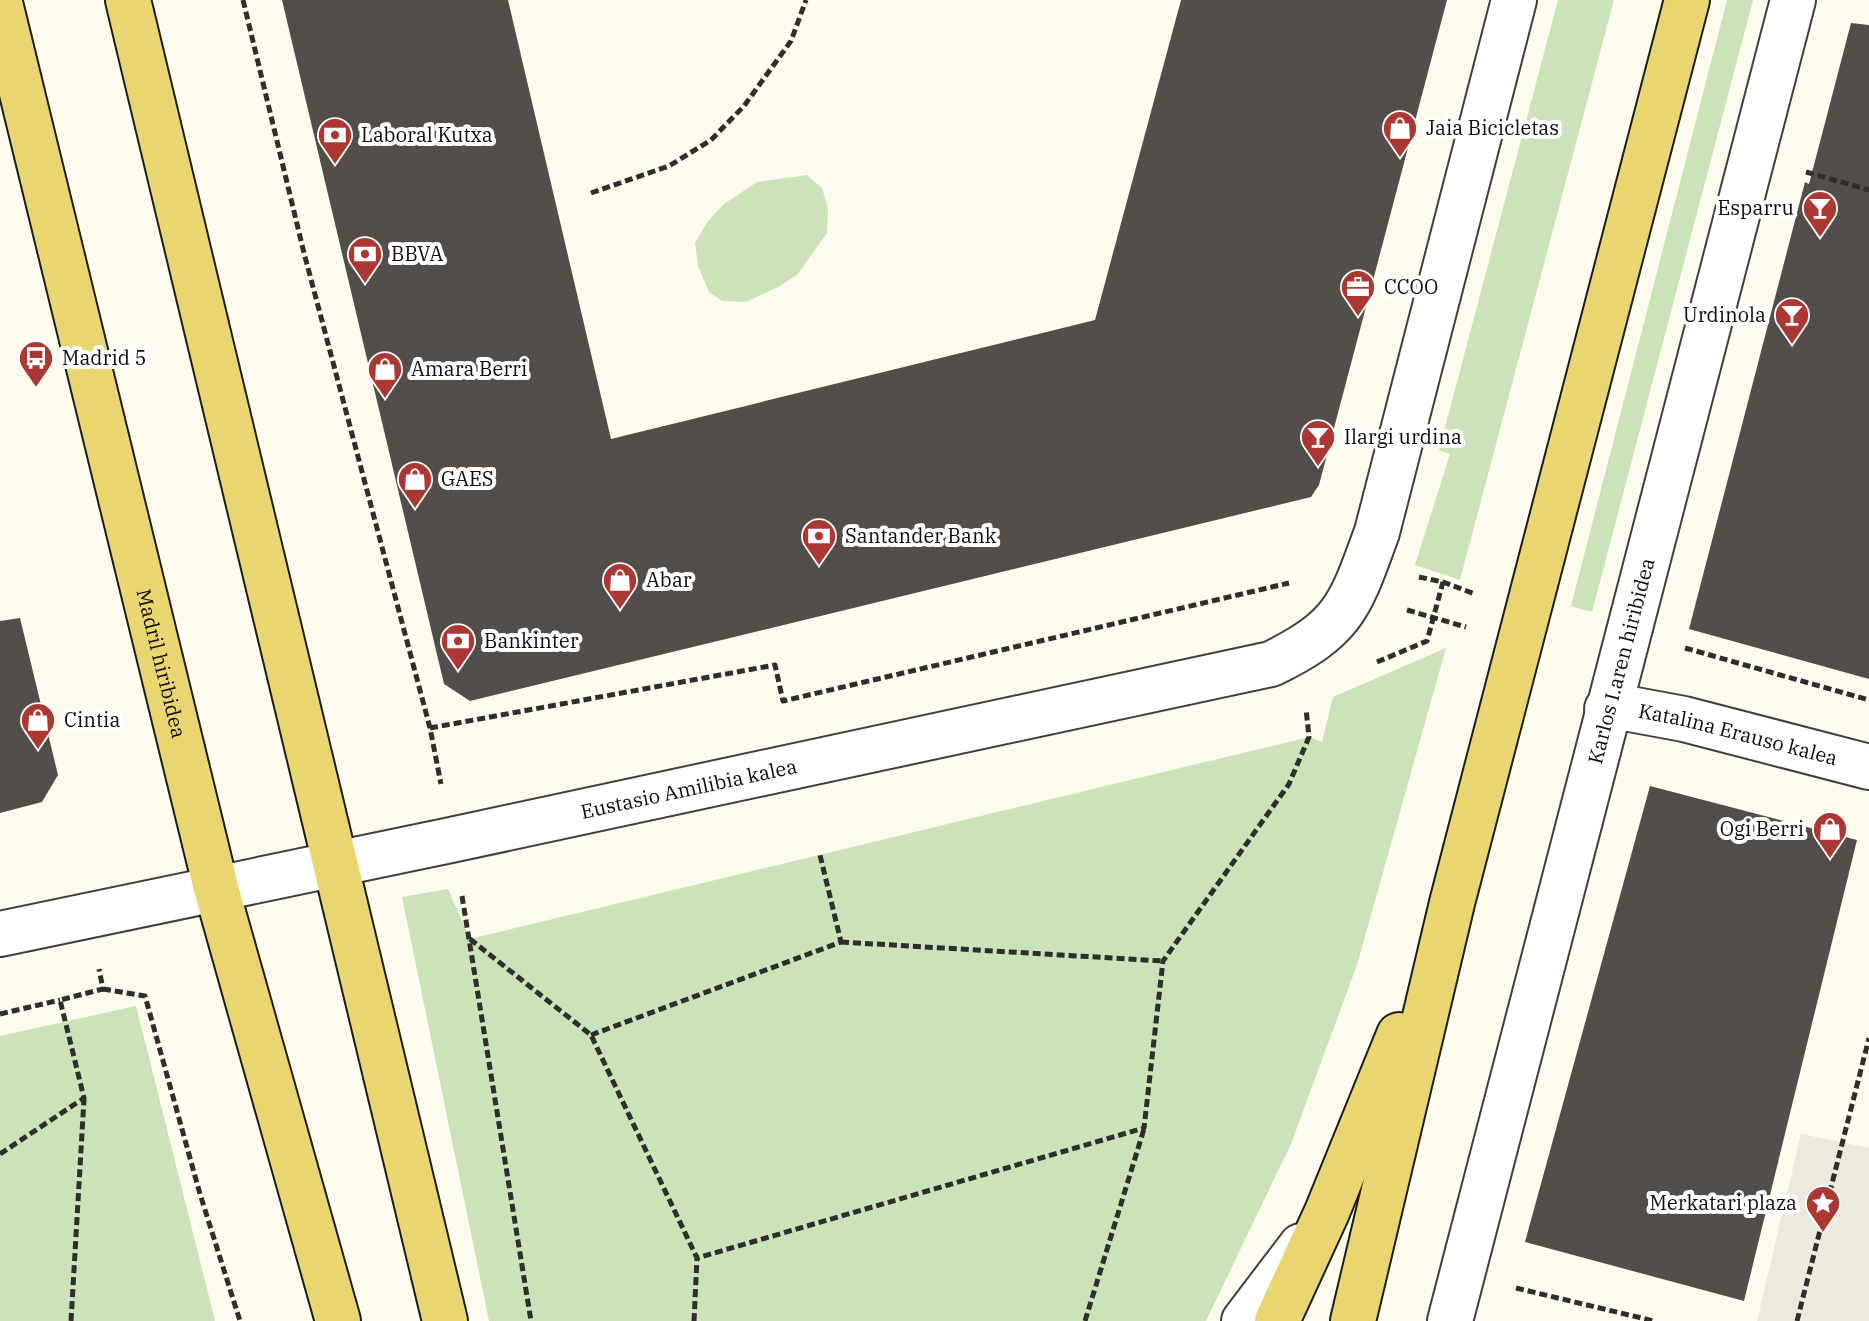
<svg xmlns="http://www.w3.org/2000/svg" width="1869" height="1321" font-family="'IBM Plex Serif',serif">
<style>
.green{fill:#cce3ba}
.plaza{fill:#ece9dd}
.building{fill:#534e4a}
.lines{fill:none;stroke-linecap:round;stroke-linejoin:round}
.minor-casing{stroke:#3f3f3f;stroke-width:48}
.major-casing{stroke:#1d1d1d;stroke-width:48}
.path{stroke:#2e2e2e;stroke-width:5;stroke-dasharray:8 4;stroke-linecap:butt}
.minor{stroke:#fff;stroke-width:44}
.major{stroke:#e9d671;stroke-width:44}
.labels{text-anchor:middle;stroke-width:8;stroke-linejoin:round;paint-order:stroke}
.poi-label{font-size:20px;fill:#0c0c0c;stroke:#fff;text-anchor:start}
.street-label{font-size:20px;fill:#0c0c0c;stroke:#fff}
</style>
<rect width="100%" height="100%" fill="#fdfbed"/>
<g class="green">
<path d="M1558 0H1614L1460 580 1415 565 1450 454 1439 450Z"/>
<path d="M1727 0H1753L1592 612 1571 606Z"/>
<path d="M807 175 822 188 828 208 827 233 798 274 780 286 746 302 722 301 709 292 698 266 695 243 708 221 724 204 757 182Z"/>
<path d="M1446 648 1357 965 1291 1144 1206 1321H489L402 897 448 889 470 939 1309 737 1322 742 1333 697Z"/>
<path d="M136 1006 215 1321H0V1036Z"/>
</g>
<path class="plaza" d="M1801 1134 1869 1148V1321H1757Z"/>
<g class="building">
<path d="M282 0H508L611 439 1095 320 1181 0H1447L1319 485 1311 497 470 701 444 684Z"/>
<path d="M1851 23 1869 25V679L1689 629 1805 182 1809 184Z"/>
<path d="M20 618 58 775 42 802 0 813V621Z"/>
<path d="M1650 786 1857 840 1744 1301 1525 1242Z"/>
</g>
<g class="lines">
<g class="minor-casing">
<g id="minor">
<path id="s1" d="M1607 709H1630L1684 719 1869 767"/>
<path id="s2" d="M0 934 451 840 1271 664C1345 628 1350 606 1377 532L1514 0"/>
<path d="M1244 1321 1301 1246"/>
<path id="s3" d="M1450 1321 1793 0"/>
</g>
</g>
<g class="major-casing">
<g id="major">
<path d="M128 0 445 1321"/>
<path id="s4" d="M0 3 216 888 338 1321"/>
<path d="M1277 1321 1327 1212 1399 1035"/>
<path d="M1353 1321 1452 903 1687 0"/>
</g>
</g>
<g class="path">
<path d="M243 0 304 253 430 728 441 784"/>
<path d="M1806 172 1869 190"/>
<path d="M591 193 669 166 711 140 744 106 791 41 806 0"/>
<path d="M1419 577 1443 582 1475 594"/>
<path d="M1407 610 1466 627"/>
<path d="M1685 648 1869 700"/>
<path d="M1377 662 1427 641 1443 582"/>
<path d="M430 728 775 665 783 701 1289 583"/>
<path d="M462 896 531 1321"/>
<path d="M470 939 591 1035 697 1258 1144 1128 1163 961 1289 784 1309 737 1306 709"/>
<path d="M841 942 1163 961"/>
<path d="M103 989 145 996 200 1194 240 1321"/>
<path d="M0 1014 60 1000"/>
<path d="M591 1035 841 942 820 855"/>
<path d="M0 1154 84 1098 60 1000 103 989 99 969"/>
<path d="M1516 1288 1654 1321"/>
<path d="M71 1321 84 1099"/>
<path d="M694 1321 697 1258"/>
<path d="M1085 1321 1144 1129"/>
<path d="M1797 1321 1869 1038"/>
</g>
<use href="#minor" class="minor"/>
<use href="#major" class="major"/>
</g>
<defs>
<g id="shop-pin" transform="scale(1.8)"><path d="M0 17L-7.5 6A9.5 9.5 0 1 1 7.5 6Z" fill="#ac3834" stroke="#fff"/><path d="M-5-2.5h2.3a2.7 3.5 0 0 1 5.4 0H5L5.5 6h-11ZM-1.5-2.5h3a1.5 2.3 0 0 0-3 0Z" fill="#fff"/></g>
<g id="bank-pin" transform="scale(1.8)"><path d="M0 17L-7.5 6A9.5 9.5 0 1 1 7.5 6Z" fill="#ac3834" stroke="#fff"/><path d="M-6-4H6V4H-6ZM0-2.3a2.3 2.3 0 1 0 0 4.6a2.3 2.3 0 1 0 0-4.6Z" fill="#fff"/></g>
<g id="bar-pin" transform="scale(1.8)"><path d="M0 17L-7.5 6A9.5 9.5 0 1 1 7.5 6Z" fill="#ac3834" stroke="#fff"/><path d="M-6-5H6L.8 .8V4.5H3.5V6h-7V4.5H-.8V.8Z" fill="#fff"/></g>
<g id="office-pin" transform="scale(1.8)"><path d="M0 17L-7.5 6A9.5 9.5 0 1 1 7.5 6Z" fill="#ac3834" stroke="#fff"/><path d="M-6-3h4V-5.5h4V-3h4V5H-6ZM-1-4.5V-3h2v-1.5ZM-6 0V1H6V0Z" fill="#fff"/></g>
<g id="bus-pin" transform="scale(1.8)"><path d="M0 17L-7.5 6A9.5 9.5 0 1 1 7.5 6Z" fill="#ac3834" stroke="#fff"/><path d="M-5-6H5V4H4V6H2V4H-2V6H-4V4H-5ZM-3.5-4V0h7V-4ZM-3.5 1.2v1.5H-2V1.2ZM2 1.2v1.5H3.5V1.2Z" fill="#fff"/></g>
<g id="sight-pin" transform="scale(1.8)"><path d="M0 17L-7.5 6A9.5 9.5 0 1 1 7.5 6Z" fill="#ac3834" stroke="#fff"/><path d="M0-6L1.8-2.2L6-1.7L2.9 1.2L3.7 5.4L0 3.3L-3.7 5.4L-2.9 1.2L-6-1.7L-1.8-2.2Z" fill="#fff"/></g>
</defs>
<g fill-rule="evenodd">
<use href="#shop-pin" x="1400" y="128"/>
<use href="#bank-pin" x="335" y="135"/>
<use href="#bar-pin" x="1820" y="208"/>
<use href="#bank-pin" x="365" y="254"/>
<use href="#office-pin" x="1358" y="287"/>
<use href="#bar-pin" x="1792" y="315"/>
<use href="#bus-pin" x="36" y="358"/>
<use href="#shop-pin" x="385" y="369"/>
<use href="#bar-pin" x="1318" y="437"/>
<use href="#shop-pin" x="415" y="479"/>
<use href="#bank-pin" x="819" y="536"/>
<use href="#shop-pin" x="620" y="580"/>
<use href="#bank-pin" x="458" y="641"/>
<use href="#shop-pin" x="38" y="720"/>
<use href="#shop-pin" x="1830" y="829"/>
<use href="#sight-pin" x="1823" y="1203"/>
</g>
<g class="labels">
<g class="poi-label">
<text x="1426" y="135">Jaia Bicicletas</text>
<text x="361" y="142">Laboral Kutxa</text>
<text x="1794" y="215" text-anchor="end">Esparru</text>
<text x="391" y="261">BBVA</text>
<text x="1384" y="294">CCOO</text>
<text x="1766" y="322" text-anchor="end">Urdinola</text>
<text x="62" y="365">Madrid 5</text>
<text x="411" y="376">Amara Berri</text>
<text x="1344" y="444">Ilargi urdina</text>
<text x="441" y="486">GAES</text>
<text x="845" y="543">Santander Bank</text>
<text x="646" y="587">Abar</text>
<text x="484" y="648">Bankinter</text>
<text x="64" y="727">Cintia</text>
<text x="1804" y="836" text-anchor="end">Ogi Berri</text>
<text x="1797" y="1210" text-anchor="end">Merkatari plaza</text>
</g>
<g class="street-label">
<text dy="7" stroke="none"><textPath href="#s3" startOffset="682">Karlos I.aren hiribidea</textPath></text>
<text dy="7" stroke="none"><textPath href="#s4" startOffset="680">Madril hiribidea</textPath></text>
<text dy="7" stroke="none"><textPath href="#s1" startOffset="134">Katalina Erauso kalea</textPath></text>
<text dy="7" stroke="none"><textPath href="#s2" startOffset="704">Eustasio Amilibia kalea</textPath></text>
</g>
</g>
</svg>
